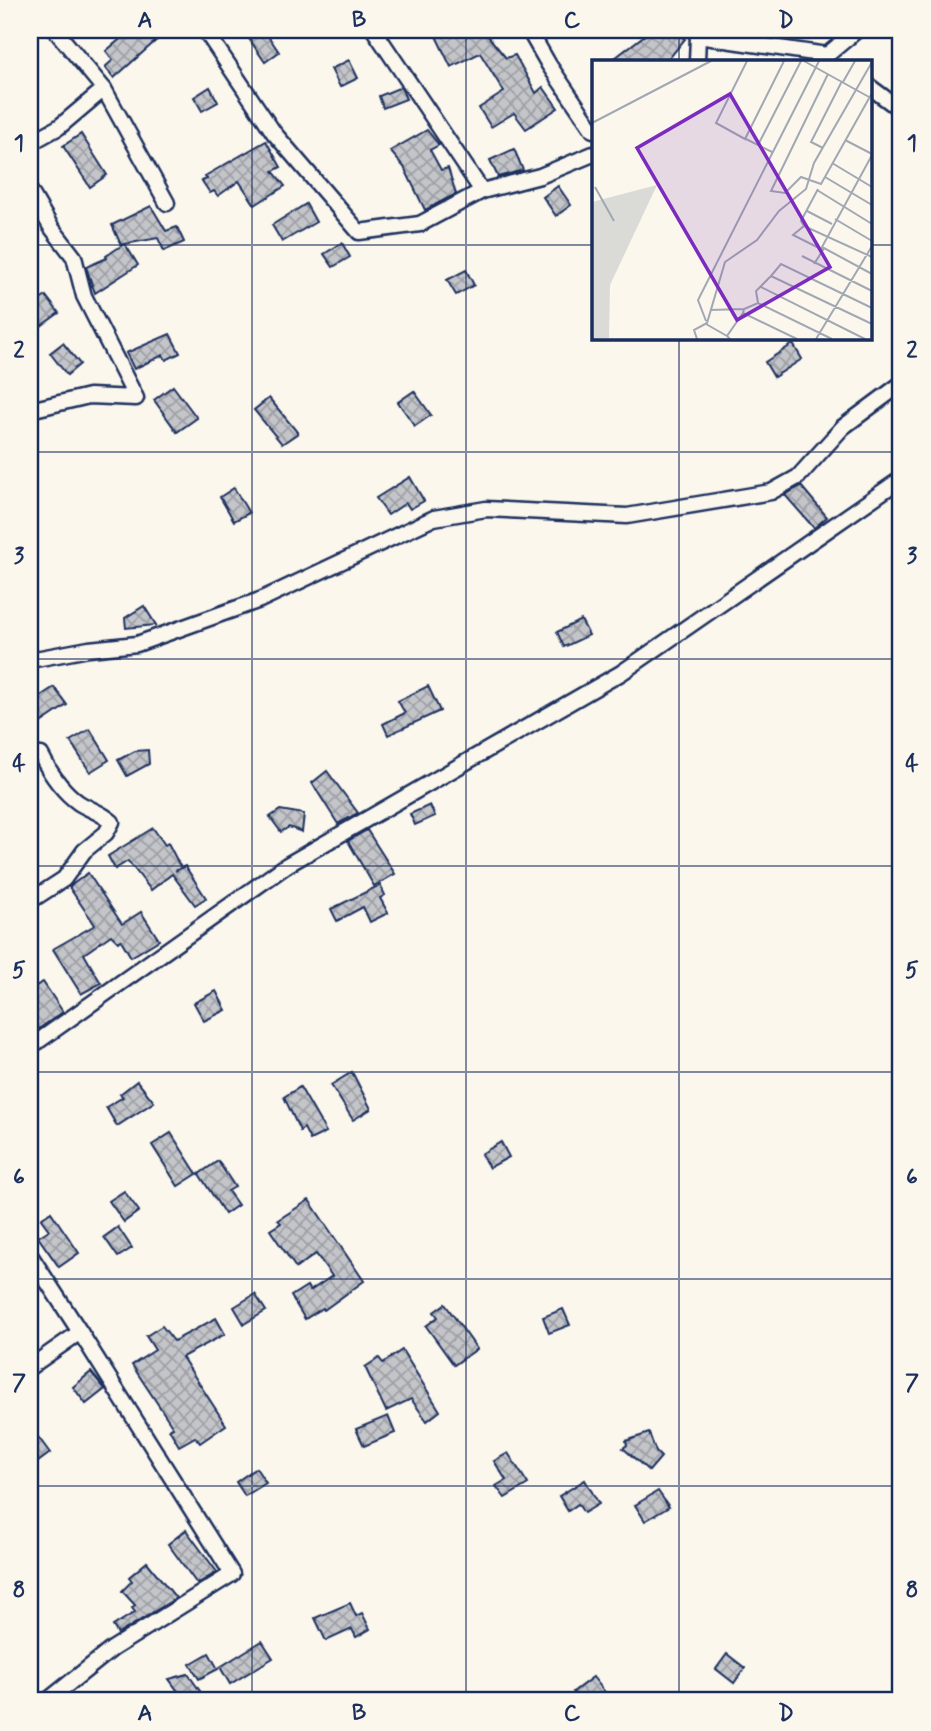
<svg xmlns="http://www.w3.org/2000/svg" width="931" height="1731" font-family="Mynerve,sans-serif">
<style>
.building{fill:url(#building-cross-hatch);stroke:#1b2f5e;stroke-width:2}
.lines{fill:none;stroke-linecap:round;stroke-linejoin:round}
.street-casing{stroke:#1b2f5e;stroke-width:19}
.street{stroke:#fbf7ec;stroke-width:14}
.grid{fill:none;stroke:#1b2f5e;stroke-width:2;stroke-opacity:0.55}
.inset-road{fill:none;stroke:#a1a7b3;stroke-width:2}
.view{fill:#7b2cbf;fill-opacity:0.15;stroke:#7b2cbf;stroke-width:3.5}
.inset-edge{fill:none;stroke:#1b2f5e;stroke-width:3.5}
.neatline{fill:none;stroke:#1b2f5e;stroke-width:2.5}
.grid-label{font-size:23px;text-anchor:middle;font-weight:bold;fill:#1b2f5e}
</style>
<defs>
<pattern id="building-cross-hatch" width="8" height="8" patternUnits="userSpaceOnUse" patternTransform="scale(1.75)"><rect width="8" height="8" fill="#c3c5c9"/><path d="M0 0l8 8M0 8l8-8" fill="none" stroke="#9ea0a6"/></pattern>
</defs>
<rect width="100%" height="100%" fill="#fbf7ec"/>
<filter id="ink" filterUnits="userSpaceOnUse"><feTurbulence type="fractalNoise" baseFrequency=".0143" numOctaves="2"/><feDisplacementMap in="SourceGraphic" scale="14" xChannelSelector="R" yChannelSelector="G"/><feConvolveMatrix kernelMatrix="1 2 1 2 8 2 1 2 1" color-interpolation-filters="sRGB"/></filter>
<g filter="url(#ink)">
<g class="building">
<path d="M131 30H168L114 78 105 67 113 60 106 51Z"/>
<path d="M243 30H264L279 52 265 62Z"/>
<path d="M433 30H483L506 58 515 55 536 93 543 87 558 108 526 129 514 113 491 127 479 108 504 92 480 53 451 67Z"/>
<path d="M643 30H673L685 39 667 61H611L646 34Z"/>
<path d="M349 60 358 78 340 87 331 69Z"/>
<path d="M210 87 218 102 202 111 194 97Z"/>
<path d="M401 87 406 99 383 108 379 96Z"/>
<path d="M427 130 439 145 430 150 441 170 448 168 456 194 425 210 404 167 390 151Z"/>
<path d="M81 134 107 175 90 187 63 146Z"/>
<path d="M266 141 281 167 273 171 285 186 255 205 239 181 218 196 214 191 210 193 202 181 207 179 205 176Z"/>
<path d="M514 149 523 170 498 177 490 160Z"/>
<path d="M558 186 571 205 556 216 543 197Z"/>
<path d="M306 204 316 222 282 242 272 225Z"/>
<path d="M151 206 166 231 177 227 184 242 164 251 158 238 125 244 138 265 95 293 86 267 107 258 106 256 124 244 121 245 112 225Z"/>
<path d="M342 243 350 257 333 267 324 254Z"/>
<path d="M466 270 474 285 456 295 447 280Z"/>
<path d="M46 296 59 313 30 334V307Z"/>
<path d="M170 334 180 353 166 360 163 355 134 369 126 353Z"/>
<path d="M63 343 80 364 67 375 50 353Z"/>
<path d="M793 344 802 359 774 377 765 362Z"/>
<path d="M173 386 197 418 177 432 154 400Z"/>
<path d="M414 391 431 415 415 426 398 402Z"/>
<path d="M269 398 298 433 282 444 254 410Z"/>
<path d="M410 477 424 501 410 509 406 503 388 515 376 498Z"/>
<path d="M801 486 827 517 814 528 785 495Z"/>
<path d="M234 488 249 513 234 521 220 497Z"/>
<path d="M144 606 156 625 126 628 125 618Z"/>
<path d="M581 620 589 635 564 647 557 632Z"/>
<path d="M428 686 440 711 388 735 383 724 405 713 398 701Z"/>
<path d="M54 687 67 705 30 730V703Z"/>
<path d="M90 729 109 760 90 772 70 741Z"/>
<path d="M148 750 149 764 127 776 118 760 135 751Z"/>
<path d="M327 771 358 813 338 824 312 783Z"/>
<path d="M430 805 435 816 415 825 410 814Z"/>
<path d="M280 810 304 814 302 832 289 827 281 832 270 817Z"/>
<path d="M153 828 165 845 168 843 181 868 175 871 185 866 206 898 195 905 172 874 151 890 128 861 115 869 108 856Z"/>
<path d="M367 830 395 874 374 886 348 841Z"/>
<path d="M88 873 122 924 141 912 159 940 131 957 121 940 118 942 111 935 84 954 101 983 81 994 53 949 95 925 69 887Z"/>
<path d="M380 885 385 895 380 898 388 913 370 922 363 907 337 921 331 909Z"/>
<path d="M43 982 63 1012 30 1035V989Z"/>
<path d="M216 991 226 1010 204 1021 194 1003Z"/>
<path d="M352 1072 371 1109 353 1120 331 1085Z"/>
<path d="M137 1081 154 1102 117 1126 106 1107 123 1097 120 1094Z"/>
<path d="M300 1087 326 1132 310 1140 304 1128 300 1131 284 1097Z"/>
<path d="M171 1133 197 1174 178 1186 152 1145Z"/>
<path d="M501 1142 509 1157 489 1168 481 1154Z"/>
<path d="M218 1161 235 1187 228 1191 238 1205 225 1214 199 1174Z"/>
<path d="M124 1191 139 1211 124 1222 109 1201Z"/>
<path d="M309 1200 364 1281 324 1310 323 1308 305 1319 291 1296 307 1286 310 1291 332 1276 316 1254 296 1268 270 1230 281 1223 278 1220Z"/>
<path d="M51 1212 79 1253 59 1267 38 1237 49 1230 41 1219Z"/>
<path d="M118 1227 132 1248 118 1257 104 1237Z"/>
<path d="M255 1294 266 1311 244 1324 234 1307Z"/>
<path d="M445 1304 477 1349 454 1365 426 1326 438 1317 434 1312Z"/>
<path d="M563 1309 570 1325 549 1333 543 1317Z"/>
<path d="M216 1318 225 1334 182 1357 226 1425 200 1443 195 1437 179 1446 169 1429 173 1427 132 1365 155 1350 146 1336 162 1326 174 1341Z"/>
<path d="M402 1350 440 1411 427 1421 411 1399 386 1411 365 1367 379 1358 383 1363Z"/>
<path d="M91 1372 105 1389 86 1404 73 1387Z"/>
<path d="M388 1416 395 1433 364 1446 356 1429Z"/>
<path d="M649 1433 656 1452 661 1457 649 1471 623 1448 627 1445 626 1441Z"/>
<path d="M39 1438 50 1453 30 1468V1445Z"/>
<path d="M508 1453 528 1484 505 1498 496 1486 506 1480 494 1461Z"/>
<path d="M256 1468 266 1483 245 1496 236 1482Z"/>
<path d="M585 1480 599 1504 584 1513 578 1504 568 1511 559 1496Z"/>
<path d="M658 1491 669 1507 645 1521 635 1505Z"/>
<path d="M186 1530 217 1572 197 1584 168 1544Z"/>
<path d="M147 1562 176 1598 118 1634 113 1626 135 1612 132 1608 135 1605 122 1591 132 1581 129 1577Z"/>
<path d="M350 1603 356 1616 362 1613 370 1629 356 1637 352 1629 326 1641 315 1618Z"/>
<path d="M262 1641 273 1658 230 1684 220 1667Z"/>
<path d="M209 1653 218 1669 199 1679 190 1664Z"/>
<path d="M727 1654 745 1668 734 1683 716 1669Z"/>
<path d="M188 1674 207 1701H185L169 1679Z"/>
<path d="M593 1677 597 1682 612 1701H580L573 1692Z"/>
</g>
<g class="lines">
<g class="street-casing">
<g id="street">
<path d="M55 30 104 89 167 203"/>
<path d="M205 30 274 133 359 232 420 224 482 191"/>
<path d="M374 30 482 191 540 176 593 154"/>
<path d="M529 30 549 65 593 130"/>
<path d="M694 30 698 36 827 55 857 30"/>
<path d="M697 61 698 36"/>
<path d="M870 87 901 110"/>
<path d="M30 143 59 127 104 89"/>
<path d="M30 191 51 227 74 257 84 296 136 398 89 396 30 410"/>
<path d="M30 660 89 649 137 644 260 600 434 518 486 509 627 516 771 492 798 477 843 427 901 384"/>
<path d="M30 754 41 755C50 773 62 791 79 803 90 810 101 812 112 822L106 833 84 851 64 879 30 901"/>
<path d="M30 1047 287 865 621 673 901 479"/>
<path d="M30 1255 80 1332"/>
<path d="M30 1367 80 1332 232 1574 112 1649 47 1701"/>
</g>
</g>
<use href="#street" class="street"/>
</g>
</g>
<path class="grid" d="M252 30V1701M466 30V1701M679 30V61M30 245H593M870 245H901M679 338V1701M30 452H901M30 659H901M30 866H901M30 1072H901M30 1279H901M30 1486H901"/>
<g transform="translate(592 60)">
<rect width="280" height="280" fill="#fbf7ec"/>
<path d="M65 125 18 225 17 278 0 279V142Z" fill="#dadad7"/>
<path class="inset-road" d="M155 1 124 63 153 79 192 1M212 1 277 37M236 14 179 131 193 133 209 117 229 124 280 33M251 22 263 1M0 63 119 1M154 79 180 92M253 80 280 94M166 85 209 1M231 88 219 82 250 21M280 95 230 187 280 214M240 103 280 127M233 117 280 145M3 127 22 161M225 130 280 164M215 151 240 164M243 159 280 181M212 166 209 161 226 129M210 196 280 231M222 204 231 190 201 175 212 166 280 197M179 216 189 204 280 248M169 227 273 279M166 243 164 231 179 216 280 264M118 250 152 249M114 261 106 240 227 1M114 264 135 276M105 279 102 270 115 263 133 202 165 180 187 151 214 129 222 103 280 2M138 279 135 276 151 253M205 279 151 253 152 249 166 243 240 279M224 279 280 186"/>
<path class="view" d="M138 34 238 207 145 260 45 88Z"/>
<rect width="280" height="280" class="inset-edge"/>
</g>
<rect width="931" height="1731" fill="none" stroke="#fbf7ec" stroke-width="77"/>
<rect x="38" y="38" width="854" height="1654" class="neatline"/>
<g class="grid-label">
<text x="145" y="27">A</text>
<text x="359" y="27">B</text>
<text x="572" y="27">C</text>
<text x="786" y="27">D</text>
<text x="19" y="150">1</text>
<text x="912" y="150">1</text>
<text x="19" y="357">2</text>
<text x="912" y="357">2</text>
<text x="19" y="563">3</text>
<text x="912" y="563">3</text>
<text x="19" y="770">4</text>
<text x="912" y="770">4</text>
<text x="19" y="977">5</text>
<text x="912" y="977">5</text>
<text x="19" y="1184">6</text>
<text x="912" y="1184">6</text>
<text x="19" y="1390">7</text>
<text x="912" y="1390">7</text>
<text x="19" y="1597">8</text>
<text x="912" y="1597">8</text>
<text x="145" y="1720">A</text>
<text x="359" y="1720">B</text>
<text x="572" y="1720">C</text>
<text x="786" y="1720">D</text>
</g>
</svg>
